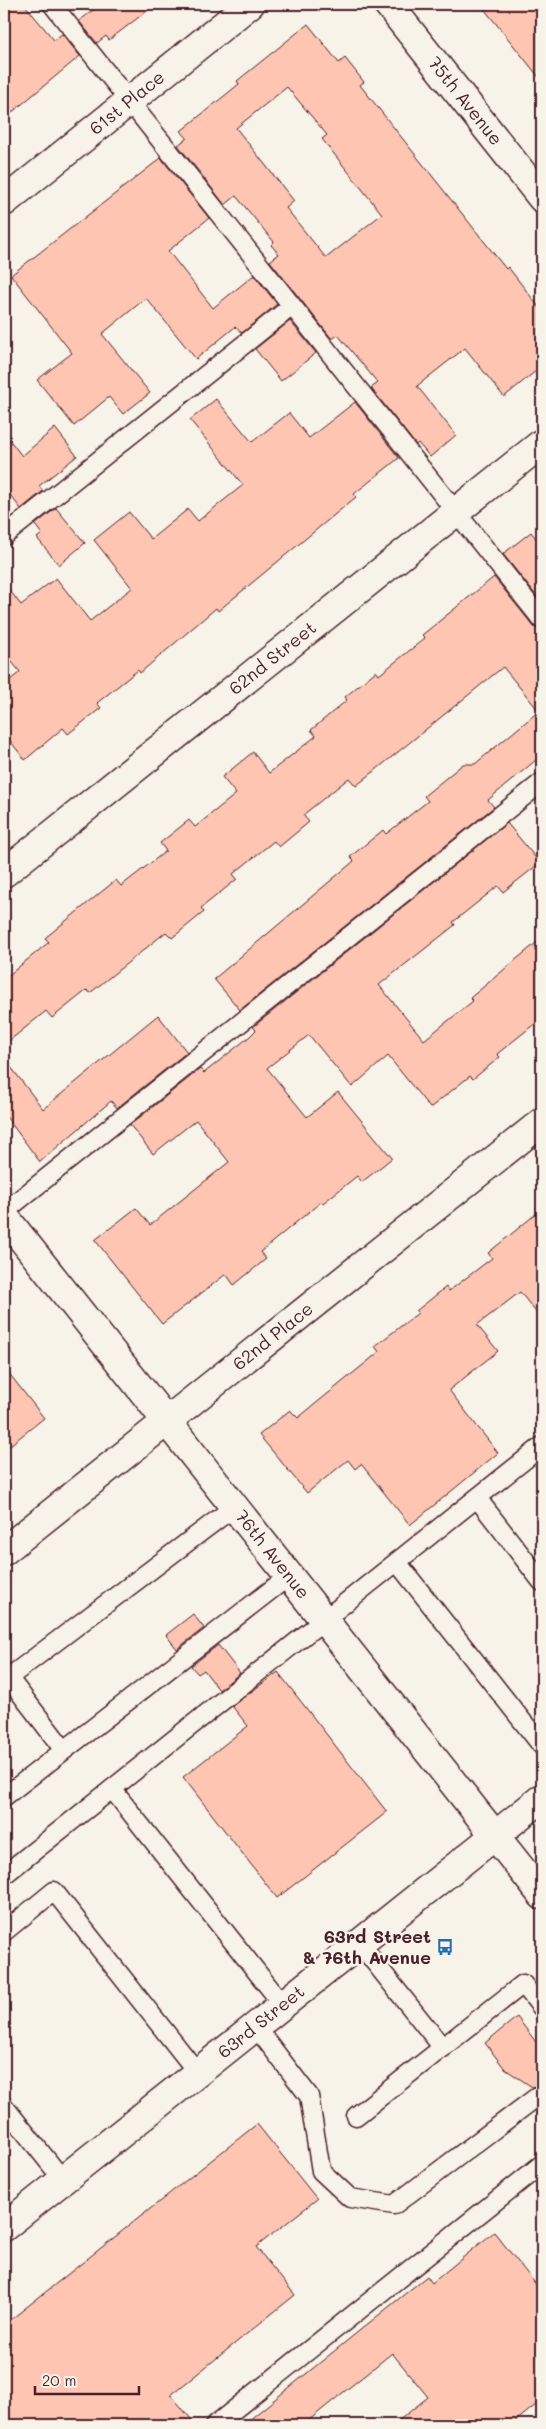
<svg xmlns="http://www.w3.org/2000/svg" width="546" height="2429" font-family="Mali,sans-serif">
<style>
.building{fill:#fec5b2;stroke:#4a1f2b;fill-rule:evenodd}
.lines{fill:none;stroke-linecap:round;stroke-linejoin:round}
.service-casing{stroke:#4a1f2b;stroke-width:21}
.minor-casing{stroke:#4a1f2b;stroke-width:31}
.secondary-casing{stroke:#4a1f2b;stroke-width:31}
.service{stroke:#f7f3e8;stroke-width:18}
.minor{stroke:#f7f3e8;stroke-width:28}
.secondary{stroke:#f7f3e8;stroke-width:28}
.labels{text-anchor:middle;stroke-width:5;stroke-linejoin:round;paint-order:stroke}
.street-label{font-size:18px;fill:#4a1f2b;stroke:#f7f3e8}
.poi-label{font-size:18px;font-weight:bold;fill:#4a1f2b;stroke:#f7f3e8;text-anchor:end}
</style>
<rect width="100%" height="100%" fill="#f7f3e8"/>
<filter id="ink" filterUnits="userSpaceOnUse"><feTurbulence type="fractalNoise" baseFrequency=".02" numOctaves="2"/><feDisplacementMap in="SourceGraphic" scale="10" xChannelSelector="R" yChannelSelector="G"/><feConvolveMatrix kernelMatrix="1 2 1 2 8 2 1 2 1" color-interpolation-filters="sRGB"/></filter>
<g filter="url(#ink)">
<g class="building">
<path d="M4 4H24L54 40 62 34 80 56 4 119Z"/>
<path d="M101 4H156L109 40 106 36 97 43 79 21Z"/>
<path d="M480 4H542V81L506 36Z"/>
<path d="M308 24 339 63 345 58 364 82 360 85 506 269 508 267 542 311V366L504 397 465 348 417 386 456 435 430 457 418 443 416 445 371 388 378 383 338 335 332 339 270 261 279 254 271 245 274 242 236 196 225 205 178 145 187 138 181 131 239 84 237 81ZM287 87 327 135 322 139 382 214 326 258 286 208 294 201 236 128Z"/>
<path d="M161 158 209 218 168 251 213 308 254 275 277 304 242 333 235 327 196 359 146 298 102 334 150 393 123 414 109 397 74 426 37 380 72 353 11 275Z"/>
<path d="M290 321 316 353 281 381 255 349Z"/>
<path d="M216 399 252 442 289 413 309 438 355 402 399 458 354 494 356 497 218 611 216 608 140 673 138 670 97 703 101 708 68 734 63 728 25 760 4 733V685L20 672 4 652V583L21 605 56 578 90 621 132 588 94 540 129 512 151 539 188 509 198 521 243 485 190 420Z"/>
<path d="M55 428 77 456 39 486 43 491 21 509 4 487V433L22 456Z"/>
<path d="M56 508 85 543 59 565 37 538 42 534 35 525Z"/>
<path d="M531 532 542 546V603L503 554Z"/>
<path d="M494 577 534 627 542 630V755L488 800 494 807 240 1010 214 979 354 861 350 857 383 830 386 834 428 801 424 796 463 764H475L539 711 503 667 356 786 349 778 303 815 309 822 279 847 274 841 233 874 237 879 201 908 204 912 172 938 166 932 90 993 87 990 52 1018 46 1011 4 1045V979L49 942 45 938 116 880 121 886 166 851 160 843 189 820 195 827 236 794 222 777 253 752 269 773 316 736 311 730 347 700 345 697 376 671 379 675 425 638 422 635Z"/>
<path d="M507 823 540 863 503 892 498 886 453 922 455 925 379 985 424 1040 473 1001 470 998 542 938V1018L497 1054 500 1057 473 1079 470 1076 430 1108 388 1056 352 1087 309 1035 267 1068 307 1117 338 1092 392 1158 362 1182 357 1176 323 1203 321 1202 260 1252 266 1259 234 1285 226 1274 162 1324 95 1240 136 1208 150 1225 229 1162 196 1120 153 1154 130 1125 200 1069 204 1073 249 1037 256 1030 253 1027Z"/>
<path d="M158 1015 187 1052 117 1108 111 1101 40 1162 4 1114V1058L43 1109Z"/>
<path d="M542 1209V1320L520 1292 477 1325 498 1351 449 1390 498 1453 410 1525 361 1464 355 1469 348 1460 307 1493 259 1435 290 1410 298 1418 379 1352 375 1346 418 1313 416 1311 446 1287 449 1291 492 1258 488 1253Z"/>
<path d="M4 1367 44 1418 4 1450Z"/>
<path d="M193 1614 204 1628 177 1649 166 1635Z"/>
<path d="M218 1645 240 1673 219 1690 204 1670 198 1674 191 1666Z"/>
<path d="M278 1672 387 1812 277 1898 183 1777 248 1726 232 1706Z"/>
<path d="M517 2017 542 2050V2083L532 2087 505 2069 485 2043Z"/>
<path d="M257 2124 317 2199 256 2247 295 2295 171 2395 196 2425H4V2325Z"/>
<path d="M494 2232 542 2292V2400L511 2425H393L428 2397 392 2353 303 2425H243L427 2276 432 2283Z"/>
</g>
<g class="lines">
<g class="service-casing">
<g id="service">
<path d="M52 4 542 620"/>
<path d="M4 536 292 306"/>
<path d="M4 1212 542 782"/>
<path d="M477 1498 542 1582"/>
<path d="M397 1562 542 1746"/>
<path d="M4 1672 64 1750"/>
<path d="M4 1681 234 1507"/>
<path d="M112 1789 283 2005"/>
<path d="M4 1797 289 1576"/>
<path d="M4 1875 542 1446"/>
<path d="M4 1932 54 1891 197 2072"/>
<path d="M360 1944 443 2048"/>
<path d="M256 2027 309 2096 321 2171 350 2198 394 2205 542 2093"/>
<path d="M4 2106 63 2180"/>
<path d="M356 2116 523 1984 542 2008"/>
<path d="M215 2425 542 2164"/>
</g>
</g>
<g class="minor-casing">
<g id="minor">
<path id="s1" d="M388 4 542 198"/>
<path id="s2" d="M4 202 250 4"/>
<path id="s3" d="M4 873 542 443"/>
<path id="s4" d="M4 1216 542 1895"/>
<path id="s5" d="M4 1551 542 1122"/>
</g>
</g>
<g class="secondary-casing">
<g id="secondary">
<path id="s6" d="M4 2227 542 1798"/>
</g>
</g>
<use href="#service" class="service"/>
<use href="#minor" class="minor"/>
<use href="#secondary" class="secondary"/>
</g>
</g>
<defs>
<g id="bus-bare" transform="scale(1.35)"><path d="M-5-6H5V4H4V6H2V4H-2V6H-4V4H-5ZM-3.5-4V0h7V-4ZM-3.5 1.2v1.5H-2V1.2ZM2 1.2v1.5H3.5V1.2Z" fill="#1f6fb2" stroke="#f7f3e8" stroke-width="2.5" paint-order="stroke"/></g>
</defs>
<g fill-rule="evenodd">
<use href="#bus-bare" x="445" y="1947"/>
</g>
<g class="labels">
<g class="street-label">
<text dy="6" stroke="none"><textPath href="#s1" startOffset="124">75th Avenue</textPath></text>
<text dy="6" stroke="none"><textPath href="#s2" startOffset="158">61st Place</textPath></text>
<text dy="6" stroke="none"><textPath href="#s3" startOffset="344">62nd Street</textPath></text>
<text dy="6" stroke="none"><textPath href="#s5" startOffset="344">62nd Place</textPath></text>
<text dy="6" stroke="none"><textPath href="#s4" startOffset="432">76th Avenue</textPath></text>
<text dy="6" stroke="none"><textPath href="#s6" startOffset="329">63rd Street</textPath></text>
</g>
<g class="poi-label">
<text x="431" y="1943">63rd Street<tspan x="431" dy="21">&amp; 76th Avenue</tspan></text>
</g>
</g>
<rect width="546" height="2429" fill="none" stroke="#f7f3e8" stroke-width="20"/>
<rect x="10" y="10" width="526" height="2409" fill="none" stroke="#4a1f2b" stroke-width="2" filter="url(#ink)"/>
<path d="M35 2386v8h104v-8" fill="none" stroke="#4a1f2b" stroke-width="2.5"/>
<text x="42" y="2386" font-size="15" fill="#4a1f2b" stroke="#f7f3e8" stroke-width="4" paint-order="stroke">20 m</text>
</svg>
